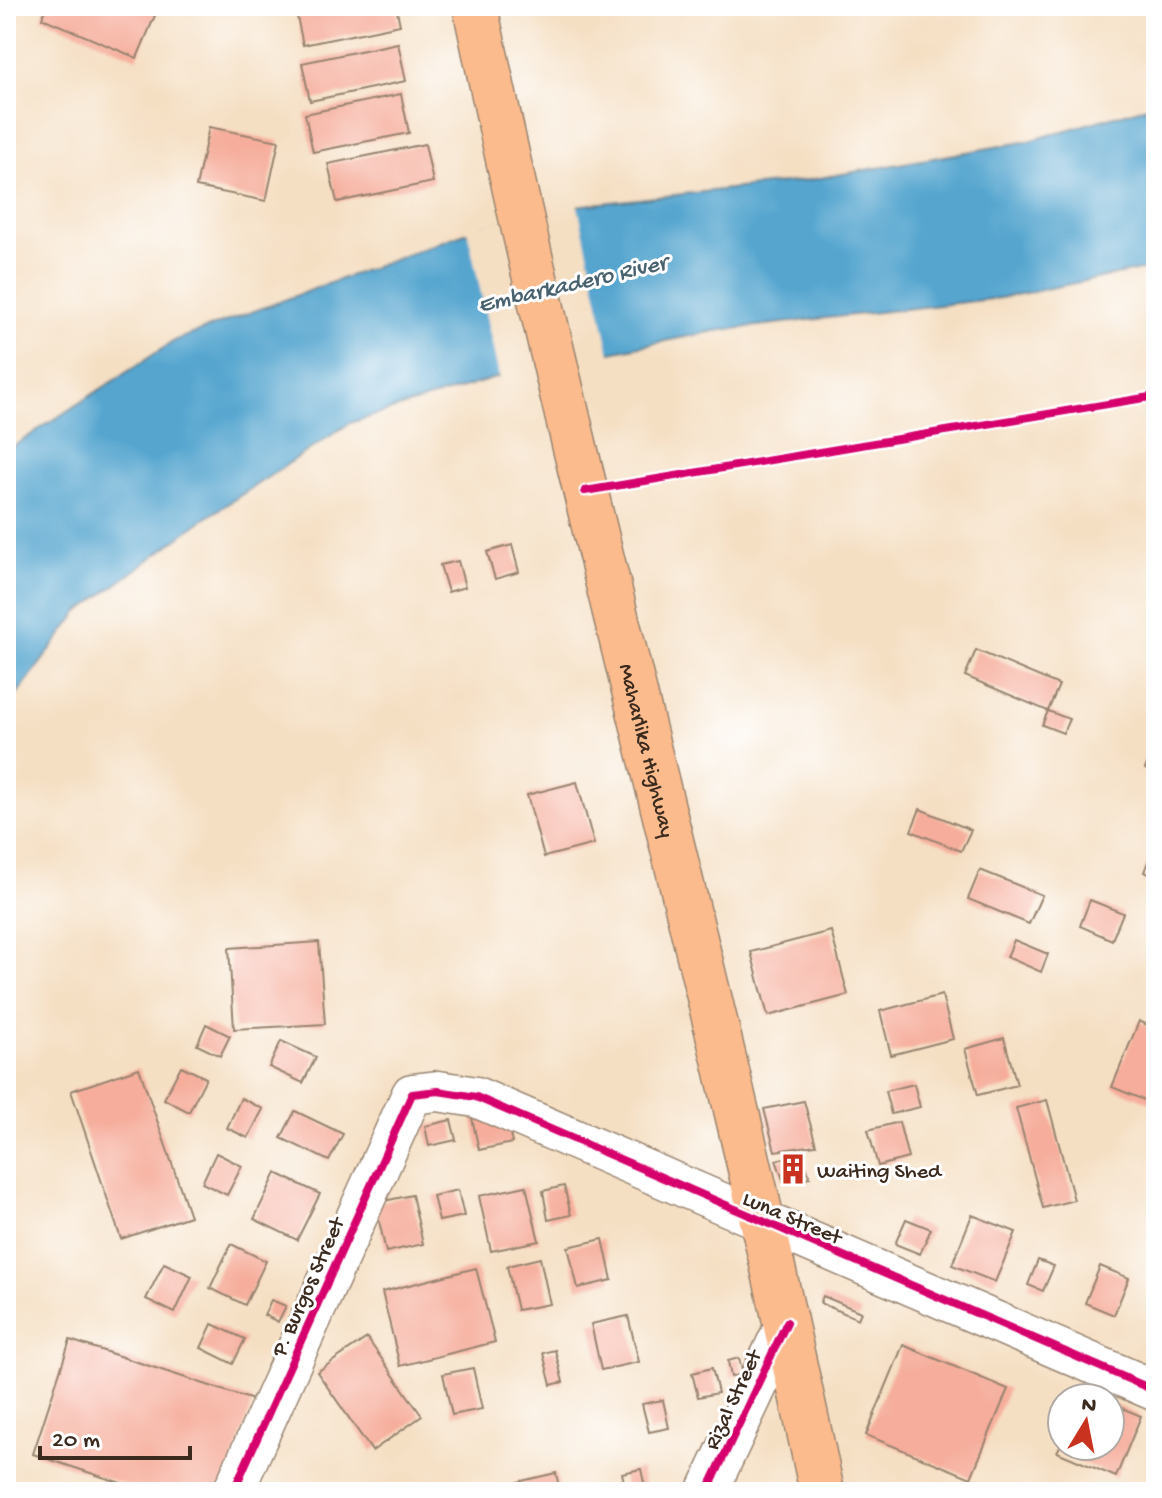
<svg xmlns="http://www.w3.org/2000/svg" width="1162" height="1498" font-family="'Gochi Hand',sans-serif">
<style>
.water{fill:#55a5cf;stroke:#486876;stroke-width:2}
.pier{fill:#f5dfc3}
.building{fill:#f6ad9b}
.lines{fill:none;stroke-linecap:round;stroke-linejoin:round}
.minor-casing{stroke:#988470;stroke-width:43}
.trunk-casing{stroke:#988470;stroke-width:47}
.minor{stroke:#fff;stroke-width:40}
.trunk{stroke:#fbbb8d;stroke-width:44}
.cycleway-casing{stroke:#fff;stroke-width:13}
.cycleway{stroke:#d6006c;stroke-width:8}
.labels{text-anchor:middle;stroke-width:6;stroke-linejoin:round;paint-order:stroke}
.street-label{font-size:22px;fill:#3b2a1e;stroke:#fff}
.poi-label{font-size:22px;fill:#3b2a1e;stroke:#fff;text-anchor:start}
.water-label{font-size:24px;font-style:italic;fill:#47616e;stroke:#fff}
</style>
<rect width="100%" height="100%" fill="#fff"/>
<filter id="ink" filterUnits="userSpaceOnUse"><feTurbulence type="fractalNoise" baseFrequency=".0125" numOctaves="2"/><feDisplacementMap in="SourceGraphic" scale="16" xChannelSelector="R" yChannelSelector="G"/><feConvolveMatrix kernelMatrix="1 2 1 2 8 2 1 2 1" color-interpolation-filters="sRGB"/></filter>
<filter id="wash" filterUnits="userSpaceOnUse"><feTurbulence type="fractalNoise" baseFrequency=".006" numOctaves="4" result="noise"/><feDisplacementMap in="SourceGraphic" scale="32" xChannelSelector="R" yChannelSelector="G"/><feGaussianBlur stdDeviation="1.8" result="paint"/><feColorMatrix in="noise" values="0 0 0 0 0 0 0 0 0 0 0 0 0 0 0 0 0 1.4 0 .05"/><feComposite in="paint" operator="in"/></filter>
<g filter="url(#wash)">
<rect width="100%" height="100%" fill="#f5dfc3"/>
<path class="water" d="M1156 104V267L1000 298 715 331 521 370 350 423 197 524 78 613 6 709V451L176 340 484 226 566 207 803 181 1029 141Z"/>
<path class="pier" d="M577 202 611 358 500 381 467 229Z"/>
<g id="blocks">
<g class="building">
<path d="M46 6H159L137 58 42 18Z"/>
<path d="M299 6H396L400 25 303 45 295 7Z"/>
<path d="M398 43 406 81 310 101 302 63Z"/>
<path d="M401 94 409 133 313 152 305 114Z"/>
<path d="M209 127 279 141 266 201 196 187Z"/>
<path d="M425 144 433 182 337 202 328 164Z"/>
<path d="M512 545 519 572 495 579 487 552Z"/>
<path d="M458 561 465 587 448 592 440 565Z"/>
<path d="M976 650 1059 685 1048 711 1069 719 1063 733 1042 725 1048 711 965 676Z"/>
<path d="M1156 743V774L1145 769Z"/>
<path d="M577 782 594 844 544 857 527 795Z"/>
<path d="M920 809 971 830 961 851 911 831Z"/>
<path d="M1152 852 1156 854V877L1144 872Z"/>
<path d="M980 870 1042 895 1029 924 968 899Z"/>
<path d="M1090 900 1123 913 1112 940 1080 926Z"/>
<path d="M831 931 848 995 768 1016 751 952Z"/>
<path d="M1014 940 1048 954 1041 972 1007 957Z"/>
<path d="M319 942 325 1024 234 1029 229 948Z"/>
<path d="M942 995 953 1039 891 1055 880 1011Z"/>
<path d="M1139 1021 1156 1029V1105L1112 1087Z"/>
<path d="M206 1024 230 1036 220 1056 197 1045Z"/>
<path d="M1004 1038 1017 1085 978 1095 965 1049Z"/>
<path d="M281 1041 316 1057 303 1083 269 1067Z"/>
<path d="M181 1066 206 1078 189 1112 164 1099Z"/>
<path d="M139 1068 190 1216 121 1239 71 1091Z"/>
<path d="M914 1084 920 1107 891 1114 885 1091Z"/>
<path d="M241 1098 263 1109 248 1138 227 1128Z"/>
<path d="M1047 1100 1074 1200 1043 1208 1016 1108Z"/>
<path d="M804 1101 816 1145 775 1151 764 1109Z"/>
<path d="M295 1111 343 1134 329 1161 281 1138Z"/>
<path d="M505 1111 512 1143 479 1150 472 1118Z"/>
<path d="M451 1120 456 1140 429 1146 425 1126Z"/>
<path d="M899 1122 908 1158 878 1166 868 1130Z"/>
<path d="M216 1153 242 1166 227 1195 202 1183Z"/>
<path d="M801 1154 810 1177 784 1182 776 1160Z"/>
<path d="M276 1173 320 1194 297 1240 254 1219Z"/>
<path d="M526 1186 539 1241 491 1251 479 1196Z"/>
<path d="M564 1186 571 1215 548 1220 543 1191Z"/>
<path d="M458 1190 464 1216 439 1221 433 1196Z"/>
<path d="M412 1195 423 1244 386 1252 375 1203Z"/>
<path d="M972 1215 1016 1232 995 1282 952 1265Z"/>
<path d="M906 1219 931 1229 920 1254 895 1244Z"/>
<path d="M603 1239 612 1280 578 1288 568 1247Z"/>
<path d="M231 1244 266 1261 245 1305 210 1288Z"/>
<path d="M540 1258 550 1304 517 1310 507 1266Z"/>
<path d="M1038 1260 1054 1266 1043 1291 1028 1285Z"/>
<path d="M164 1263 192 1276 175 1313 146 1299Z"/>
<path d="M1100 1266 1129 1278 1114 1315 1085 1303Z"/>
<path d="M476 1268 495 1342 400 1366 382 1292Z"/>
<path d="M823 1296 861 1312 858 1319 820 1303Z"/>
<path d="M271 1300 286 1306 278 1322 264 1315Z"/>
<path d="M628 1316 639 1362 601 1370 591 1324Z"/>
<path d="M212 1324 245 1339 233 1364 201 1348Z"/>
<path d="M367 1338 422 1416 372 1451 317 1372Z"/>
<path d="M70 1340 253 1400 223 1492H148L33 1454Z"/>
<path d="M903 1345 1008 1389 971 1478 866 1435Z"/>
<path d="M555 1350 563 1382 551 1385 543 1353Z"/>
<path d="M739 1358 743 1374 731 1377 728 1361Z"/>
<path d="M473 1368 482 1409 452 1415 443 1374Z"/>
<path d="M712 1368 718 1393 698 1397 692 1373Z"/>
<path d="M663 1400 669 1428 649 1432 642 1404Z"/>
<path d="M1110 1403 1141 1416 1116 1477 1057 1452 1060 1446H1110Z"/>
<path d="M641 1469 646 1492H626L622 1473Z"/>
<path d="M556 1473 560 1492H519L517 1482Z"/>
</g>
</g>
</g>
<g filter="url(#ink)">
<use href="#blocks" fill-opacity="0" stroke="#988470" stroke-width="2"/>
<g class="lines">
<g class="minor-casing">
<g id="minor">
<path d="M233 1492 412 1094 438 1091 476 1097 1156 1391"/>
<path d="M707 1492 787 1322"/>
</g>
</g>
<g class="trunk-casing">
<g id="trunk">
<path id="s1" d="M475 6C579 504 718 994 822 1492"/>
</g>
</g>
<use href="#minor" class="minor"/>
<use href="#trunk" class="trunk"/>
<g class="cycleway-casing">
<g id="cycleway">
<path d="M585 491 1156 396"/>
<path d="M233 1492 412 1094 438 1091 476 1097 1156 1391"/>
<path d="M707 1492 787 1322"/>
</g>
</g>
<use href="#cycleway" class="cycleway"/>
</g>
</g>
<defs>
<g id="building-bare" transform="scale(2.4)"><path d="M-4-6H4V6H1V3H-1V6H-4ZM-2.5-4.3h1.7v1.8h-1.7ZM.8-4.3h1.7v1.8H.8ZM-2.5-1h1.7V.8h-1.7ZM.8-1h1.7V.8H.8Z" fill="#c8321e" stroke="#fff" stroke-width="2.5" paint-order="stroke"/></g>
</defs>
<g fill-rule="evenodd">
<use href="#building-bare" x="793" y="1169"/>
</g>
<g class="labels">
<g class="street-label">
<text dy="8" stroke="none"><textPath href="#s1" startOffset="764">Maharlika Highway</textPath></text>
<text transform="translate(793 1216) rotate(23)" y="8">Luna Street</text>
<text transform="translate(306 1286) rotate(-66)" y="8">P. Burgos Street</text>
<text transform="translate(731 1399) rotate(-65)" y="8">Rizal Street</text>
</g>
<g class="poi-label">
<text x="817" y="1177">Waiting Shed</text>
</g>
<g class="water-label">
<text transform="translate(572 282) rotate(-13)" y="8">Embarkadero River</text>
</g>
</g>
<rect width="1162" height="1498" fill="none" stroke="#fff" stroke-width="32"/>
<g transform="translate(1086 1422) rotate(10)"><circle r="38" fill="#ffffff" stroke="#b1aaa5" stroke-width="2"/>
<path d="M0-6L14 30L0 20L-14 30Z" fill="#c8321e"/>
<text y="-12" font-size="22" font-weight="bold" text-anchor="middle" fill="#3b2a1e">N</text>
</g>
<path d="M40 1446v12h150v-12" fill="none" stroke="#3b2a1e" stroke-width="4"/>
<text x="52" y="1446" font-size="24" fill="#3b2a1e" stroke="#ffffff" stroke-width="6" paint-order="stroke">20 m</text>
</svg>
